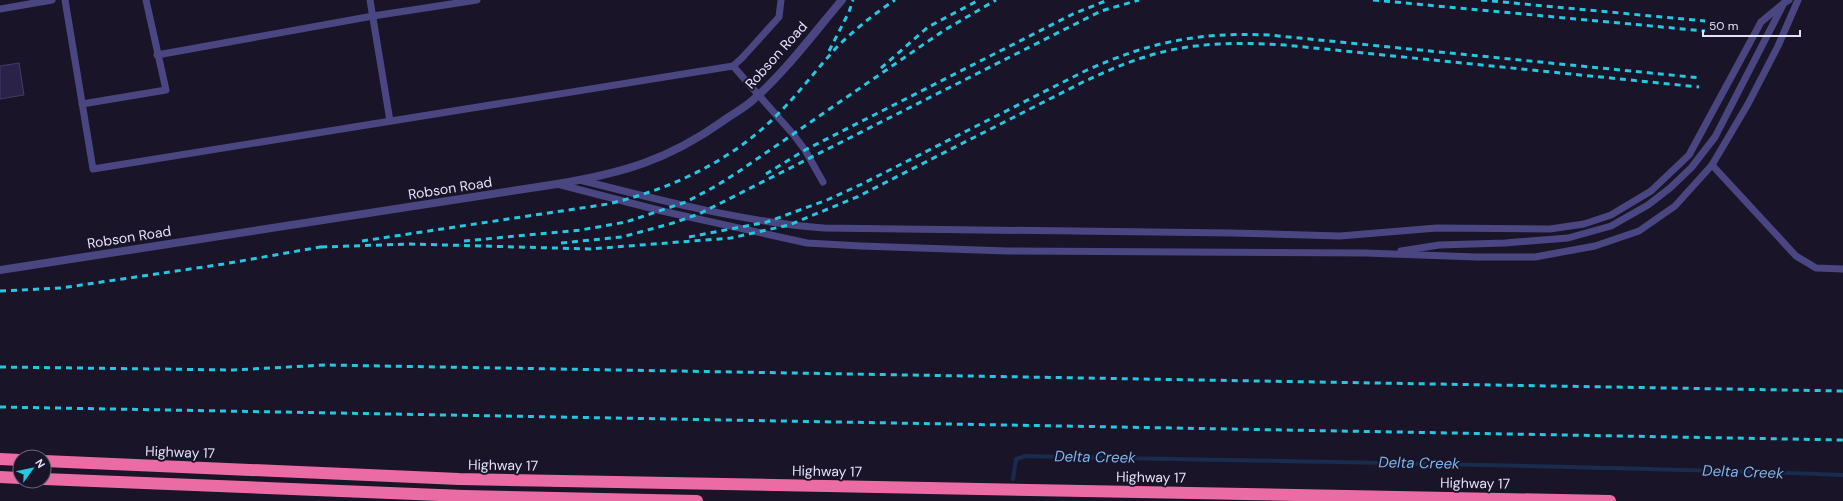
<svg xmlns="http://www.w3.org/2000/svg" width="1843" height="501" font-family="'DM Sans',sans-serif">
<style>
.lines{fill:none;stroke-linecap:round;stroke-linejoin:round}
.stream{stroke:#192c4d;stroke-width:4}
.building{fill:#2b2347;stroke:#453870}
.service{stroke:#4a4681;stroke-width:7}
.minor{stroke:#4a4681;stroke-width:8}
.motorway{stroke:#eb6ba4;stroke-width:12}
.rail{stroke:#26c8e1;stroke-width:3;stroke-dasharray:6 5;stroke-linecap:butt}
.labels{text-anchor:middle;stroke-width:4;stroke-linejoin:round;paint-order:stroke}
.street-label{font-size:14px;fill:#e4e0fb;stroke:#191428}
.water-label{font-size:15px;font-style:italic;fill:#7cb5ed;stroke:#191428}
</style>
<rect width="100%" height="100%" fill="#191428"/>
<g class="lines">
<path class="stream" d="M1013 479 1016 459 1025 456C1298 462 1571 465 1843 475"/>
</g>
<path class="building" d="M19 63 24 95 0 99V66Z"/>
<g class="lines">
<g class="service">
<path d="M65 0 93 169 733 66 742 58 779 17 781 0"/>
<path d="M370 0 390 121"/>
<path d="M0 9 52 0"/>
<path d="M157 55 373 16 477 0"/>
<path d="M733 66 793 134 805 150 823 182"/>
<path d="M82 104 166 90 146 0"/>
<path d="M1712 165 1796 256 1816 268 1843 269"/>
<path d="M580 180C659 200 743 222 824 228L1232 233 1340 236 1437 228 1550 229 1584 224 1611 215 1651 191 1689 155 1761 22 1784 3"/>
<path d="M557 184 662 211 807 243 861 246 1007 251 1365 253 1476 257H1535L1595 246 1639 231 1675 206 1712 165 1748 104 1778 46 1798 0"/>
<path d="M1401 251 1439 245 1505 243 1568 238 1611 226 1648 205 1670 188 1691 168 1715 137 1784 3 1789 0"/>
</g>
<path class="minor" d="M0 270 557 184C623 173 668 160 723 121 733 114 744 108 753 100 786 71 813 34 842 0"/>
<g class="motorway">
<path d="M0 459 20 460"/>
<path d="M44 461 459 479 1610 501"/>
<path d="M0 477 20 478"/>
<path d="M44 479 464 496 697 501"/>
</g>
<g class="rail">
<path d="M1373 0 1705 31"/>
<path d="M1481 0 1705 21"/>
<path d="M829 51 849 12 853 0"/>
<path d="M881 68 928 27 979 0"/>
<path d="M766 174 805 150 1073 14 1108 0"/>
<path d="M689 237 767 222 827 200 862 184 1085 71C1149 42 1198 32 1269 35L1701 78"/>
<path d="M362 241 608 204C671 189 732 161 778 114 799 93 816 70 836 48 854 30 874 14 895 0"/>
<path d="M464 241 581 230 626 222 686 202 716 186 738 172 943 31 996 0"/>
<path d="M561 243 622 237 673 223 699 214 1101 11 1139 0"/>
<path d="M321 247 410 244 590 249 731 238 789 225 857 197 1083 82C1103 73 1124 63 1145 57 1191 42 1238 42 1285 45L1699 87"/>
<path d="M0 291 61 288 224 264 326 246"/>
<path d="M0 367 233 370 325 365 1843 391"/>
<path d="M0 407 1843 440"/>
</g>
</g>
<g class="labels">
<g class="street-label">
<text transform="translate(776 55) rotate(-48)" y="5">Robson Road</text>
<text transform="translate(450 188) rotate(-9)" y="5">Robson Road</text>
<text transform="translate(129 237) rotate(-9)" y="5">Robson Road</text>
<text transform="translate(180 452) rotate(2)" y="5">Highway 17</text>
<text transform="translate(503 465) rotate(1)" y="5">Highway 17</text>
<text transform="translate(827 471) rotate(1)" y="5">Highway 17</text>
<text transform="translate(1151 477) rotate(1)" y="5">Highway 17</text>
<text transform="translate(1475 483) rotate(1)" y="5">Highway 17</text>
</g>
<g class="water-label">
<text transform="translate(1095 457) rotate(1)" y="5">Delta Creek</text>
<text transform="translate(1419 463) rotate(1)" y="5">Delta Creek</text>
<text transform="translate(1743 472) rotate(2)" y="5">Delta Creek</text>
</g>
</g>
<g transform="translate(32 469) rotate(57)"><circle r="19" fill="#191428" stroke="#6a667c"/>
<path d="M0-3L7 15L0 10L-7 15Z" fill="#26c8e1"/>
<text y="-6" font-size="11" font-weight="bold" text-anchor="middle" fill="#e4e0fb">N</text>
</g>
<path d="M1703 30v6h97v-6" fill="none" stroke="#e4e0fb" stroke-width="2"/>
<text x="1709" y="30" font-size="12" fill="#e4e0fb" stroke="#191428" stroke-width="3" paint-order="stroke">50 m</text>
</svg>
